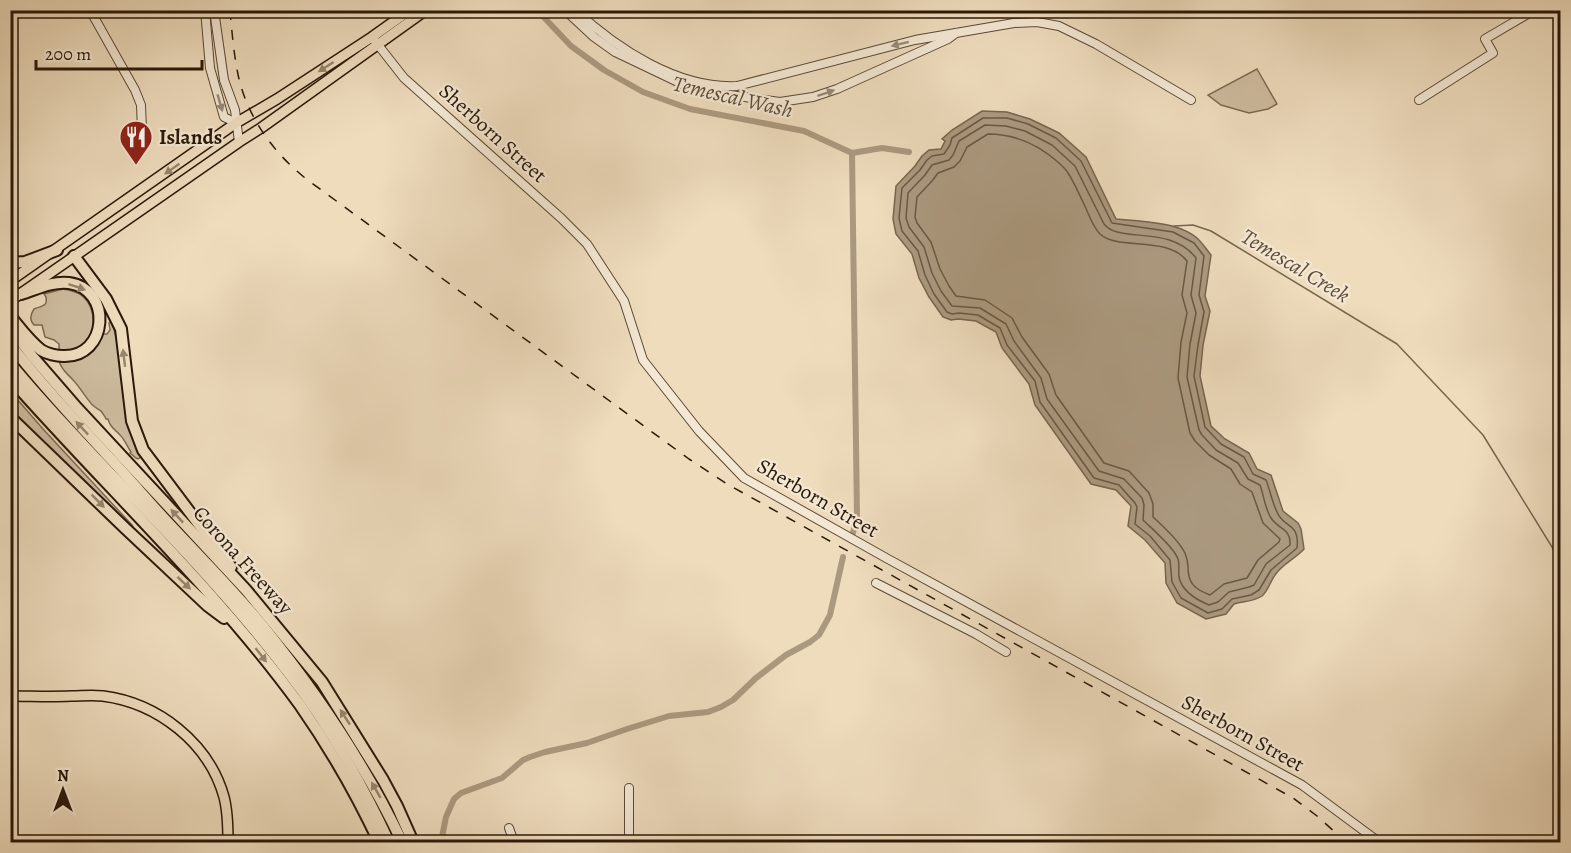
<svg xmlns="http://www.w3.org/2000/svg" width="1571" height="853" font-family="Alegreya,serif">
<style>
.green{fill:#cdbb9e;stroke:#7c6a53;stroke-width:1.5}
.water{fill:#ab997f;stroke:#77654f;stroke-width:1.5}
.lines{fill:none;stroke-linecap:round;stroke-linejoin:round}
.shore{stroke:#6a5844;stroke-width:1.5}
.stream{stroke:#77654f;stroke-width:1.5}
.canal{stroke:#ab997f;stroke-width:6}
.minor-casing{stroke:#5b4935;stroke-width:10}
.major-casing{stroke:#2a1808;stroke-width:12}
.highway-casing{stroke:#2a1808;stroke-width:14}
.minor{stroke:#f4e8d4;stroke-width:8}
.major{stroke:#eedcbd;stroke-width:9}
.highway{stroke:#eedcbd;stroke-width:10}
.rail{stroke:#2a1808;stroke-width:1.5;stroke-dasharray:10 10;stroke-linecap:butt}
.oneway{fill:#998a78}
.oneway2{fill:#96846c}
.labels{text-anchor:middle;stroke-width:4.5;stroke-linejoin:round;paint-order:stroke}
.street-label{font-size:21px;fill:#2a1808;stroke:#f4e8d4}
.poi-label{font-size:21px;font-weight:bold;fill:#2a1808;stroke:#f4e8d4;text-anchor:start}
.water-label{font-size:22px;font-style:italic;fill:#5e4c38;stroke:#f4e8d4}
</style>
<rect width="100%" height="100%" fill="#eedcbd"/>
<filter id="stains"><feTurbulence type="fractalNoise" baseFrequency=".00333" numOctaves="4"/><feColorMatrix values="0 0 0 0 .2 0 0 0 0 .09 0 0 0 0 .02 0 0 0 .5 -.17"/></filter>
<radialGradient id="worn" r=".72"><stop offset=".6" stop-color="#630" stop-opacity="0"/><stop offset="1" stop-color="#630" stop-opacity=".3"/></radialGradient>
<g class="green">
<path d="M1257 69 1277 104 1268 109 1249 113 1221 105 1208 95Z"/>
<path d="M63 289C69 290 75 291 81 295 98 308 98 337 78 347 72 350 65 350 59 350V344L54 340 45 337 42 325H34C29 320 30 315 34 309 41 306 48 307 46 297L44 294Z"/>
<path d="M112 320 143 456 138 459 136 458 130 453 131 452C127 446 125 440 120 435 115 429 110 428 108 419H106C106 418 101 411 101 411 97 408 92 406 90 402 84 395 79 386 73 380 67 373 62 371 59 361L99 340 102 334H107L110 330 109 323Z"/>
<path d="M10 391 43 429 132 525 133 527H130L11 413Z"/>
</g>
<path class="water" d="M982 111 1007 112 1030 119 1059 133 1086 157 1116 219C1140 221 1182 222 1199 240 1203 244 1207 250 1211 255L1205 296 1210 311 1203 345 1200 376 1211 426 1225 439 1249 453 1257 469 1271 475 1283 511 1298 523 1301 529 1304 549C1295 559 1282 564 1275 575 1270 582 1268 591 1262 596 1253 602 1244 601 1234 604L1226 614 1206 619 1177 603 1166 583 1165 563 1145 540 1128 526 1131 506 1116 490 1091 484 1035 405 1029 384 1002 348 996 332 976 321 958 319 951 320 943 317 929 297 919 278 912 254 896 234 893 219 896 186 915 166 922 156 929 150 941 149 945 141 942 139 952 130Z"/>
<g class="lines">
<g class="shore">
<path d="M983 118H1007L1028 124 1056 138 1081 161 1112 223 1173 232 1194 243 1204 256 1199 295 1204 312 1198 345 1194 376 1205 427 1221 444 1244 457 1253 474 1266 480C1270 490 1272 502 1277 512 1284 529 1300 522 1297 548L1271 570 1259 590 1251 595 1232 599 1222 609 1208 613 1181 598 1172 582 1170 560 1150 536 1135 524 1137 507 1135 503 1119 485 1094 478 1040 402 1035 381 1007 345 1000 328 978 315 959 313 952 314 947 312 934 294 925 275 918 251 902 231 899 218 902 188 920 170 927 160 932 156 944 154 950 145 952 138Z"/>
<path d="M985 125 1006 126 1025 131 1052 145 1075 166 1104 224C1119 244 1170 224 1196 258L1191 295 1196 313 1190 344 1187 377 1199 430 1202 435 1216 450 1238 463 1248 479 1260 485C1264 496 1265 509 1271 518 1279 530 1291 528 1290 545L1266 564 1254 585 1249 587 1229 592 1218 602 1209 605C1197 600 1182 592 1179 577 1178 571 1180 565 1178 559 1174 547 1152 529 1143 520L1144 505 1142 498 1124 479 1099 471 1047 399 1041 378 1014 341 1006 324 980 308 952 306 941 291 932 273 924 247 909 227 906 218 908 193 925 175 932 165 949 160 953 155 959 141Z"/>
<path d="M988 134C1015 134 1039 145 1059 163 1062 166 1066 169 1068 173 1074 182 1078 192 1083 202 1088 212 1092 226 1100 234 1118 251 1167 235 1187 261L1182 295 1187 313 1181 342 1178 378 1190 433 1195 441 1209 455 1231 469 1240 484 1252 492 1263 523 1280 539 1279 542 1258 560 1247 578 1224 584 1210 595C1195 589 1188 584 1188 567 1188 562 1187 558 1185 553 1179 541 1163 526 1153 517V504L1149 493 1129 471 1104 463 1056 395 1049 374 1022 337 1012 318 985 300 956 296 949 286 940 269 931 242 917 223 915 217 917 197 932 181 938 173 954 167 960 161 967 147Z"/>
</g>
<g class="stream">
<path d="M1174 226 1193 225 1211 231 1397 344 1483 435 1560 560"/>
<path d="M1560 820 1556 831 1560 840"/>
</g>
<g class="canal">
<path d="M537 10 571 46 604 70 643 92 690 109 804 131 852 153 882 148 909 152"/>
<path d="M852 153 857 517 853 533"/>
<path d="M441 842 446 817 454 799 461 793 502 778 523 760 530 757 545 752 587 743 627 729 669 716 708 712 721 707 733 700 756 678 786 655 810 642 819 635 830 615 843 557"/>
</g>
<g class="minor-casing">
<g id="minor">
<path d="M90 10 135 90 141 105 142 130"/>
<path d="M205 10 210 68 224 117 236 123"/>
<path d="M214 10 224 80 235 110 239 142"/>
<path d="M565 10 594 37 615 52 682 84 709 92 780 102 813 97 837 89 948 39 956 33"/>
<path d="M575 10C617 49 678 89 737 86L915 40 1014 23 1037 22 1059 26 1096 44 1191 100"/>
<path d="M375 41 404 78 561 218 587 244 624 301 643 360 699 431 744 478 888 559 1302 785 1379 842"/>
<path d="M1419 100 1493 53 1485 39 1531 12"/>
<path d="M876 583 976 634 1006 652"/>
<path d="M629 788V842"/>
<path d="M509 828 514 842"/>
</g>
</g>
<g class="major-casing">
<g id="major">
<path d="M10 281 236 123 277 99 372 37 410 10"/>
<path d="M10 301 239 142 261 128 426 10"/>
<path d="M10 696C31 696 51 697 71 696 81 696 92 695 103 696 158 703 209 743 224 797 228 812 228 827 228 842"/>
</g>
</g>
<g class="highway-casing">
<g id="highway">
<path d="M74 256 106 299 121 329 132 421 143 450 231 567"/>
<path d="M10 263 25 262 57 250"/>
<path d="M10 316C20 328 29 341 41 350 47 354 57 356 63 356 108 358 113 289 69 283 52 281 37 289 21 294"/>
<path d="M10 327 32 356 77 408 246 590 322 682 383 780 397 806 413 842"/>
<path d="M10 344C40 383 73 418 106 454 130 479 152 506 176 531 205 562 235 592 262 625 317 693 365 764 402 842"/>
<path d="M10 363C41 401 75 436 108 471 170 535 233 600 287 671 328 723 361 782 389 842"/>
<path d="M10 378C106 487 214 587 300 705 330 748 357 795 379 842"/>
<path d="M10 417 126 529 208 606 224 618"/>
</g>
</g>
<use href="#minor" class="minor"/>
<use href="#major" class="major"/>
<use href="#highway" class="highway"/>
<path class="rail" d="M230 10C232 33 234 57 239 79 249 120 276 156 309 181L689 459 727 484 1293 798 1317 816 1346 842"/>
</g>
<defs><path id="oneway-solid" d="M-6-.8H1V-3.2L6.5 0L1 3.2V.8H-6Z" transform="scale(1.5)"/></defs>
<g class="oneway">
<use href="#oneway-solid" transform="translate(900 44) rotate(166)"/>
<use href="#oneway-solid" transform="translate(826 93) rotate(-19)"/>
<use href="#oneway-solid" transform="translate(220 103) rotate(74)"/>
</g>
<g class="oneway2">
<use href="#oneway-solid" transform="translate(326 67) rotate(147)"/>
<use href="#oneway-solid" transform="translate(172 169) rotate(145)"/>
<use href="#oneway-solid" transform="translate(77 287) rotate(19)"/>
<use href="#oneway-solid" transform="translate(124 358) rotate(-97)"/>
<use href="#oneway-solid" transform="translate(82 428) rotate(-133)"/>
<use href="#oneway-solid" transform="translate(98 501) rotate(45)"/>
<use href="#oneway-solid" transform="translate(177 516) rotate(-133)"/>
<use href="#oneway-solid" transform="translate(184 583) rotate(43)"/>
<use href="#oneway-solid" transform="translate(261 655) rotate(52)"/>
<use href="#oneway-solid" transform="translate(345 717) rotate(-123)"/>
<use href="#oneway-solid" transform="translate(376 790) rotate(-120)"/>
</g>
<defs>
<g id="restaurant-pin" transform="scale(1.725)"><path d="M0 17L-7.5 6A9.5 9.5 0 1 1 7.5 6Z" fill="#8f2418" stroke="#f4e8d4"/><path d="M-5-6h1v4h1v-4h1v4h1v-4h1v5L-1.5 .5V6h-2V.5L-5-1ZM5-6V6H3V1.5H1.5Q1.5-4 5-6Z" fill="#fff"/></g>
</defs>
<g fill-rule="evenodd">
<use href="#restaurant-pin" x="136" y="137"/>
</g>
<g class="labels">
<g class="street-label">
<text transform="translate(493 133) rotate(42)" y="7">Sherborn Street</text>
<text transform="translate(818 498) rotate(30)" y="7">Sherborn Street</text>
<text transform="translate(243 560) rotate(48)" y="7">Corona Freeway</text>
<text transform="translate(1243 733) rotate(29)" y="7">Sherborn Street</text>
</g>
<g class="poi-label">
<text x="159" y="144">Islands</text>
</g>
<g class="water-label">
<text transform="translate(733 96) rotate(13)" y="8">Temescal Wash</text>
<text transform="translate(1296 265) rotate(31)" y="8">Temescal Creek</text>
</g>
</g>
<rect width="1571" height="853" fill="none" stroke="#eedcbd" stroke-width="36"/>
<rect x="12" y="12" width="1547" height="829" fill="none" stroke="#2a1808" stroke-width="3"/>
<rect x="18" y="18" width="1535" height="817" fill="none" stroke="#2a1808" stroke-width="1.5"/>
<g transform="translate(63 790)" stroke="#f4e8d4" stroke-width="4.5" paint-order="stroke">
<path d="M0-4.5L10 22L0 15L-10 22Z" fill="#2a1808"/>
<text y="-9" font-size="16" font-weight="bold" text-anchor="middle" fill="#2a1808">N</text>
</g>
<path d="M36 60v9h166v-9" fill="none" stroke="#2a1808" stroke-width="3"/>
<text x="45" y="60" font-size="18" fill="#2a1808" stroke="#f4e8d4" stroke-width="4.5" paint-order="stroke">200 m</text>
<rect width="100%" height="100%" filter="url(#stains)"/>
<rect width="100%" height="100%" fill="url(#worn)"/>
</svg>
